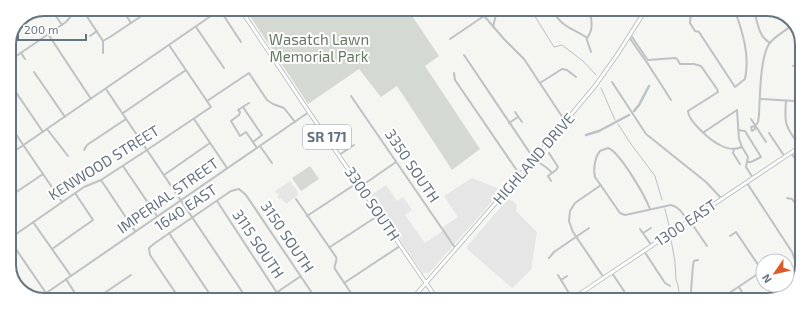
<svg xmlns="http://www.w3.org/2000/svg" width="811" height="309" font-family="'Exo 2',sans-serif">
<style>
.built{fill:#e5e6e5}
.green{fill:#d4dad1}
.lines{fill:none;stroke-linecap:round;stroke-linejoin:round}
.stream{stroke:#b8c2c7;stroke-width:1}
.canal{stroke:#b8c2c7;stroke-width:2.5}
.major-casing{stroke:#b1b6b9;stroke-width:4.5}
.minor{stroke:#bec2c5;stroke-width:2}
.major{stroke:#fff;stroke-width:3}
.labels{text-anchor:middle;stroke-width:4;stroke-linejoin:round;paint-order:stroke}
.shield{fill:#fff;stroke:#939ea7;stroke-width:1}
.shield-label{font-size:14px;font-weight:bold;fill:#657481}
.park-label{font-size:15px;fill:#677964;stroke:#fff}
.street-label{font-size:15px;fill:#657481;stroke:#fff}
.rim{fill:none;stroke:#657481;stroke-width:2}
</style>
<rect width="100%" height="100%" fill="#f5f5f1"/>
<g class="built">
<path d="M472 178 502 190 429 273H423L370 196 386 185 397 201 403 197 412 210 405 215 425 243 444 230 443 227 458 217 444 196Z"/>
<path d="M290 181 292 183 291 184 293 185 298 192 297 193 298 195 286 204 281 198 279 199 277 197 279 195V193L277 194 275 191Z"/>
<path d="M507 200H511L514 202 517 206 516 211 537 232 531 270 512 288 467 249V246Z"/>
</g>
<g class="green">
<path d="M246 10H408L439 56 425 66 480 149 452 170 397 86 381 97 359 69 308 104Z"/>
<path d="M310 166 319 179 301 191 292 178Z"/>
</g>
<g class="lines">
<g class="stream">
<path d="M531 10 554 47 562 45 583 61 596 75"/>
<path d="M601 88 615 120"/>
<path d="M618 124 631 144 655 176 662 200"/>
<path d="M665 209 670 230"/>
<path d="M671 239 675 262 676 280 678 285 680 300"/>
</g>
<g class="canal">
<path d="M634 111 639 105 649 86"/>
<path d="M586 135 599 131 629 115"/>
</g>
<g class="major-casing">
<g id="major">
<path d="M241 10 309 112 437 299"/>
<path d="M412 299 534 159 595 86 617 55 645 11"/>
<path d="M572 299 801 146"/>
</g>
</g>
<g class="minor">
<path d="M51 9 62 25"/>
<path d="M82 9 103 41V53"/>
<path d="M122 9 131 23"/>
<path d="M220 10 241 42"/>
<path d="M432 10 435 15 443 10"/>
<path d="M479 10 504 39 524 59 565 121"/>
<path d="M552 10C563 28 570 27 586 37L591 52"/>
<path d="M691 11 690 23 695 31 699 32 735 87 745 79C750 56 743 33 735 11"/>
<path d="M754 11C758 23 758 36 770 43"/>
<path d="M196 27 224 68"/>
<path d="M493 27 497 10"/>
<path d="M48 34 91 99"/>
<path d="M630 34 647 59"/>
<path d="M90 36 97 31"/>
<path d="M629 37 645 60"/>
<path d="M587 38C593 31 593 19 588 10"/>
<path d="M450 39 484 16"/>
<path d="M103 41 110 37 152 9"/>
<path d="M21 53 25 59"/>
<path d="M464 55 534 159C541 165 547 166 552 173"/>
<path d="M648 60 675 58 677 59 680 64H694L701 66 717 89 718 92 688 111C688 121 711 141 720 145 727 149 735 150 742 147"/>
<path d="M9 61 66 22 72 15 81 9"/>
<path d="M646 61 671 100"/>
<path d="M793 66 802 61"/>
<path d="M34 72 65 117"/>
<path d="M454 73 455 80 520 175"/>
<path d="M9 82 43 132"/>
<path d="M612 82 646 134 706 182 722 199"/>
<path d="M540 83 562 69 567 70 576 77"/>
<path d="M106 89 247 299"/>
<path d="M351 96 456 249"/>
<path d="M761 99 795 101 801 99"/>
<path d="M207 101 249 73 267 100 273 104 284 108 295 122"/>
<path d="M786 101C784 127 786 126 800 147"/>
<path d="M249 103 238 110 240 112 239 115 231 121 240 136 246 132 257 148"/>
<path d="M243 107 262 135 253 142"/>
<path d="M737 110 739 139 742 147 748 157 746 167 753 178"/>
<path d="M515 112 522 122"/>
<path d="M123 113 186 70"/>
<path d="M194 119 227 168"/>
<path d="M751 119 766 142"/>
<path d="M509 123 518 117"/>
<path d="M9 124 62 202"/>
<path d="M755 126 751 127 752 131 755 129V126L758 122 759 115C760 97 760 58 769 44 775 36 784 32 791 26L802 42"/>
<path d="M47 129 68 156"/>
<path d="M738 130 745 131 761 157 751 162H747"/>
<path d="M704 132 737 110"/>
<path d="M769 133 785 157"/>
<path d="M260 146 272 163"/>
<path d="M734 149 733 153 740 164"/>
<path d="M84 150 87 145 126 119"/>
<path d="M549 153 558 167 556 170 548 176 551 181"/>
<path d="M791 153 801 167"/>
<path d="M9 155 221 9"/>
<path d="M339 155 354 145"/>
<path d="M123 166 157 216"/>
<path d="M164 175 210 143"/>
<path d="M101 180 135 231"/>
<path d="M747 183 792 252 800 274"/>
<path d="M601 185 575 203 570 211 569 221 573 232 604 278"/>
<path d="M360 187 396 162"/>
<path d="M9 197 43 174"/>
<path d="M787 198 792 199 801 211"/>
<path d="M296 199 336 257C338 262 333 265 335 269L355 299"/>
<path d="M217 201 281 299"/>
<path d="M650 209C645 196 620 152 608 148L600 151C595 157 593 169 595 177L620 213 625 215 671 205C680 207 683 214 688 222"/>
<path d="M307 216 357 183"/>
<path d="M690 221 707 246"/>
<path d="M33 222 71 276"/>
<path d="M640 229 652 246"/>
<path d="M169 233 213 299"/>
<path d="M643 233 651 228"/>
<path d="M730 236 736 232 763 272"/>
<path d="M9 239 84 187 101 180 144 152 211 107 169 45"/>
<path d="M9 239 46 293"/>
<path d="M330 247 379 215"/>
<path d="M52 249 93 220 75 193"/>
<path d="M644 251 665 283 670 286"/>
<path d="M549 258 554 252 589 228"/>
<path d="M612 273 624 291 628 300"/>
<path d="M558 275 572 298"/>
<path d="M66 279 78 298"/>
<path d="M561 280 567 276"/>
<path d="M344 283 400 246"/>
<path d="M775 285 782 295"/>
<path d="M739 287 747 300"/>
<path d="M39 298 309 112"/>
<path d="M97 298 131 275"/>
<path d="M179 298 150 255 149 248 155 243 231 191 239 189 246 195 316 299"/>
<path d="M267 299 301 276"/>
<path d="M694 300 691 291 693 265 694 261 698 260"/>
<path d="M719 300 762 271"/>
</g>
<use href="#major" class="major"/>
</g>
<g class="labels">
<rect class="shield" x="303" y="125" width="48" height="24" rx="3"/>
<g class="shield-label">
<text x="327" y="142">SR 171</text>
</g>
<g class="park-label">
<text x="319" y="45">Wasatch Lawn<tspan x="319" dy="17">Memorial Park</tspan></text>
</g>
<g class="street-label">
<text transform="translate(534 159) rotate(-49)" y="5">HIGHLAND DRIVE</text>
<text transform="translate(104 163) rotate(-32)" y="5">KENWOOD STREET</text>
<text transform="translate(412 166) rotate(56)" y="5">3350 SOUTH</text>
<text transform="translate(168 196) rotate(-35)" y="5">IMPERIAL STREET</text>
<text transform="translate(372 204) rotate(56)" y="5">3300 SOUTH</text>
<text transform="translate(186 208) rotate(-34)" y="5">1640 EAST</text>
<text transform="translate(686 223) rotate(-34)" y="5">1300 EAST</text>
<text transform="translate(287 237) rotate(56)" y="5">3150 SOUTH</text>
<text transform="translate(258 244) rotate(56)" y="5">3115 SOUTH</text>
</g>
</g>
<path d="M0 0H811V309H0ZM44 16H767A28 28 0 0 1 795 44V265A28 28 0 0 1 767 293H44A28 28 0 0 1 16 265V44A28 28 0 0 1 44 16Z" fill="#fff" fill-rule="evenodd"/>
<path class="rim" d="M44 16H767A28 28 0 0 1 795 44V265A28 28 0 0 1 767 293H44A28 28 0 0 1 16 265V44A28 28 0 0 1 44 16Z"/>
<g transform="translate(775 273) rotate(236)"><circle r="19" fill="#ffffff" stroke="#c1c7cd"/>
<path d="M0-3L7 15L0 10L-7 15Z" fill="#db5b2b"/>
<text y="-6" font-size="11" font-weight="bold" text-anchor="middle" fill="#657481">N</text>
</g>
<path d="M18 34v6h68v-6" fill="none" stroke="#657481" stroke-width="2"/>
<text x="24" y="34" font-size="12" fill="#657481" stroke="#ffffff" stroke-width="3" paint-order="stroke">200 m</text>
</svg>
